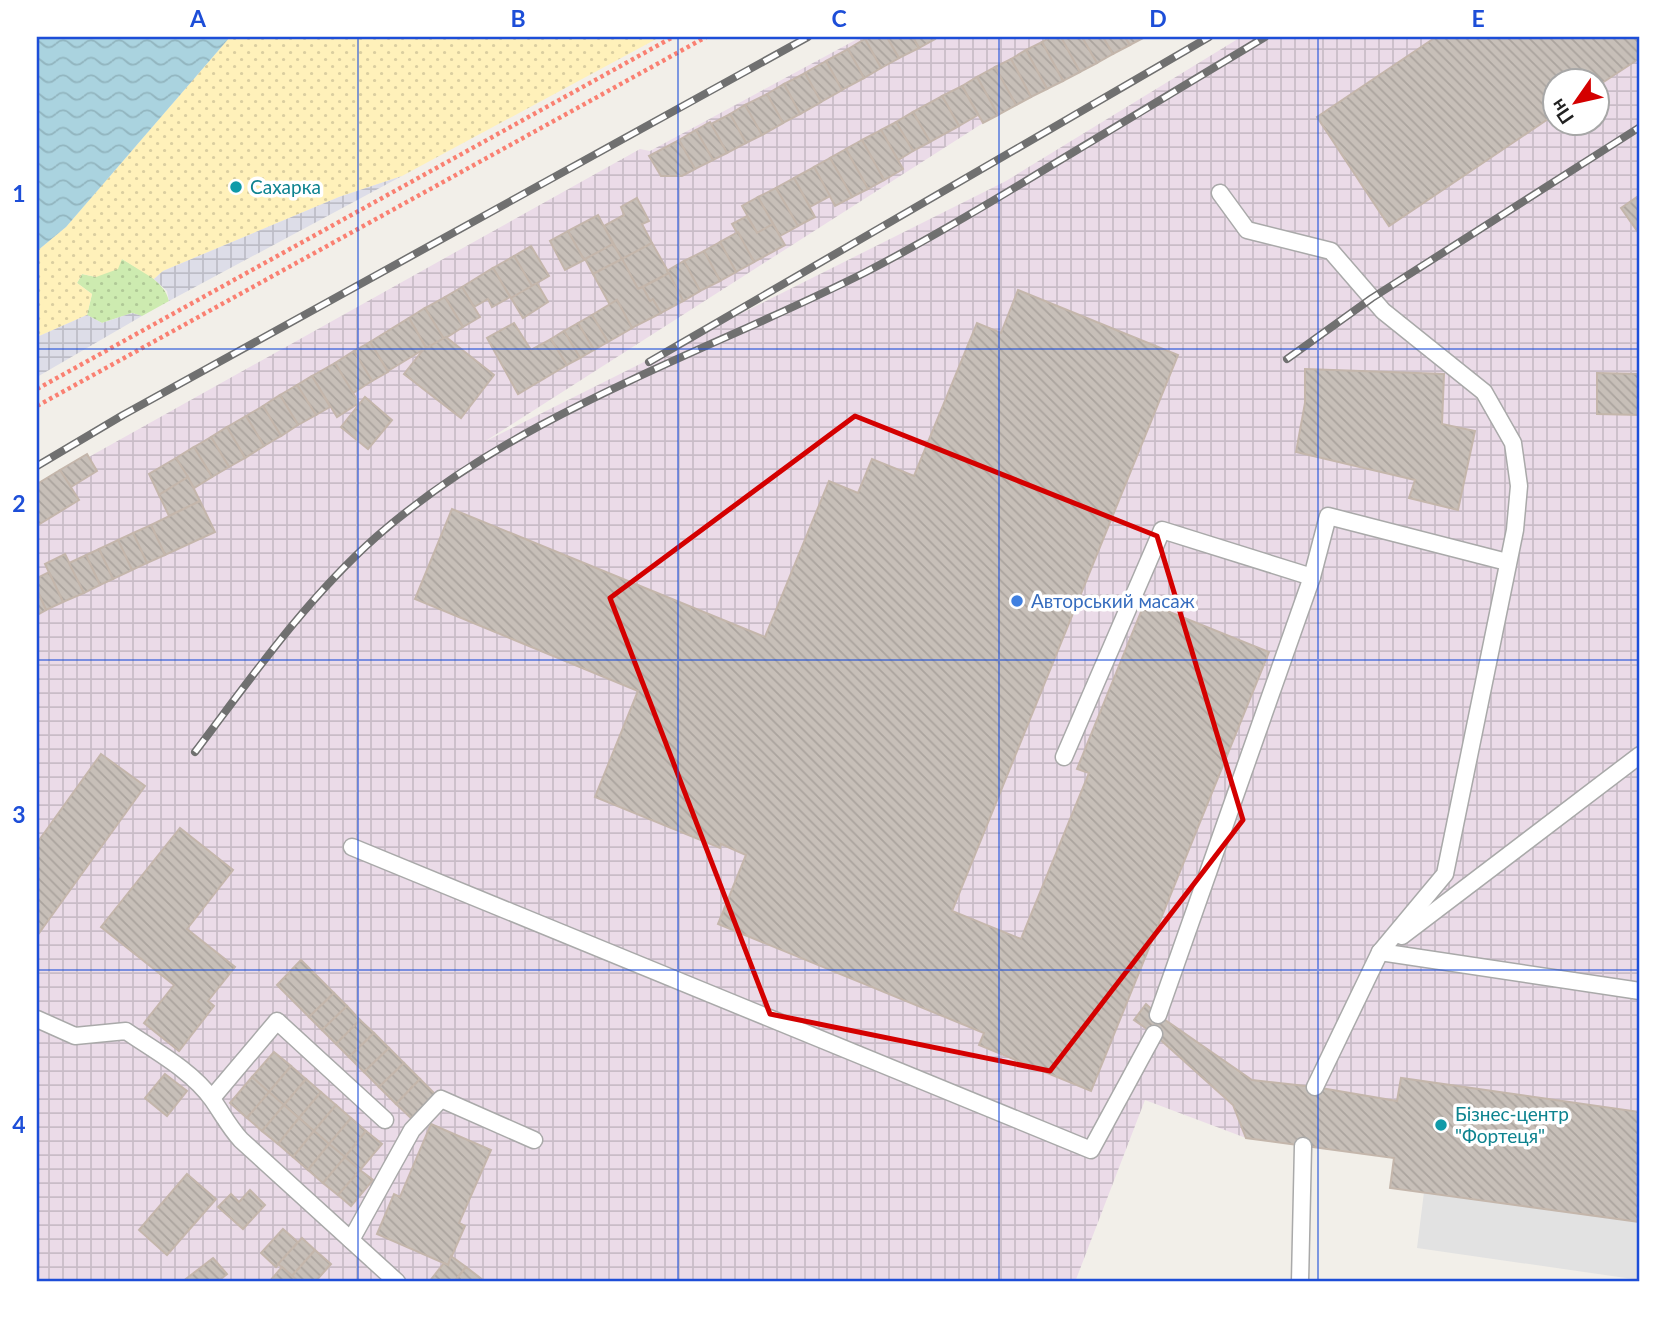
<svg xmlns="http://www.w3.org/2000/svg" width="1677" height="1319" font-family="Lato,sans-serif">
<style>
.industrial{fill:url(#industrial-grid);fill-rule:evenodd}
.grass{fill:url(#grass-dots)}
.sand{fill:url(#sand-dots)}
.parking{fill:#e2e2e2}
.plaza{fill:url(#plaza-grid)}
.water{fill:url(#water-waves)}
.building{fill:url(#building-back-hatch);stroke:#c4b6ab;stroke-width:2}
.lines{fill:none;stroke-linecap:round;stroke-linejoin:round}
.lane-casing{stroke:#a9a9a9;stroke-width:19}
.path{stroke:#fa8072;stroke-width:4.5;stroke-dasharray:3.5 3.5;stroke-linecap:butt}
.lane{stroke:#fff;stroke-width:16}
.rail-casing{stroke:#707070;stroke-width:8}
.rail{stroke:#fff;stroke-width:5;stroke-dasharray:16;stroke-linecap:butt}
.marked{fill:none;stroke:#d40000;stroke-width:5;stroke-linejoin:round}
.grid{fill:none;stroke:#1d4ed8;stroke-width:2;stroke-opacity:0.55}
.culture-dot{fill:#0f9aa8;stroke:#fff;stroke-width:2.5}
.shop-dot{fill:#3f7fe0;stroke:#fff;stroke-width:2.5}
.labels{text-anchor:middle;stroke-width:7;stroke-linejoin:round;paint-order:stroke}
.culture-label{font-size:19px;fill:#0d838f;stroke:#fff;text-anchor:start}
.shop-label{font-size:19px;fill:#366cbe;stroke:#fff;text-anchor:start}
.neatline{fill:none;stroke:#1d4ed8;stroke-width:2.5}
.grid-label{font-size:23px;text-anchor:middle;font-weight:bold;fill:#1d4ed8}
</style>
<defs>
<pattern id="industrial-grid" width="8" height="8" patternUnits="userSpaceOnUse" patternTransform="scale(1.75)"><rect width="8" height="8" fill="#ebdbe8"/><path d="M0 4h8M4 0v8" fill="none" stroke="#c9bcc7"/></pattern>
<pattern id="grass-dots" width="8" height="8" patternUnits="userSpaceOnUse" patternTransform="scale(1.75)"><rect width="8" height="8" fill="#cdebb0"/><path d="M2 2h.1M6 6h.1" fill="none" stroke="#b0c997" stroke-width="1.8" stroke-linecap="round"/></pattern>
<pattern id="sand-dots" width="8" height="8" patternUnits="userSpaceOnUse" patternTransform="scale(1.75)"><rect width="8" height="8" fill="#fff1ba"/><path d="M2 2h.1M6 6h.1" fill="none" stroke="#dacea0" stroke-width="1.8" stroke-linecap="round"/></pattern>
<pattern id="plaza-grid" width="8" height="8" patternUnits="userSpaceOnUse" patternTransform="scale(1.75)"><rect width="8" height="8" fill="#dddde8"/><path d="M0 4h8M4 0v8" fill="none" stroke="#bdbdc7"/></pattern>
<pattern id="water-waves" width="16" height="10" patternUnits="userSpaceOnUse" patternTransform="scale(1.75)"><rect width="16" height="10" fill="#aad3df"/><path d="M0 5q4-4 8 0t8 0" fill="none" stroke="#92b5bf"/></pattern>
<pattern id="building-back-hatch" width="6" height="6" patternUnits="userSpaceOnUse" patternTransform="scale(1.75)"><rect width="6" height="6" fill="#c7bfb8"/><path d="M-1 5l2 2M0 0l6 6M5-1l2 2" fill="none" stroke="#aba49e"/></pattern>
</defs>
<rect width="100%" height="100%" fill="#f2efe9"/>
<path class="industrial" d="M861 37H1139L980 125 484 442 1006 181 1241 37H1640V1112L1401 1078 1397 1101 1394 1158 1246 1138 1145 1100 1075 1282H37V486L640 149 650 151ZM1554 80H1596V122H1554Z"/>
<path class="grass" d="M122 259C140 270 164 280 169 301L142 316 132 313 102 323 87 315 92 294 77 283 82 274 96 277Z"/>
<path class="sand" d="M230 37H660L402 176 339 197 163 271 154 279 122 259 118 269 96 277 82 274 77 283 92 294 87 315 37 337V251L66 227Z"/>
<path class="parking" d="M1424 1192 1640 1222V1280L1417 1248Z"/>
<g class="plaza">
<path d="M402 176 169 301 167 291 154 279 163 271 339 197Z"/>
<path d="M132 313 142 316 37 377V337L87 315 102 323Z"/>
</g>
<path class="water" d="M37 37H230L66 227 37 251Z"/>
<g class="building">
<path d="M870 37H887L899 58 881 68 865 39Z"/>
<path d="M887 37H913L919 48 899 58Z"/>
<path d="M913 37H934L935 39 919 48Z"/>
<path d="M1051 37H1061L1080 72 1063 81 1042 42Z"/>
<path d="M1061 37H1082L1097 63 1080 72Z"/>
<path d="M1082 37H1103L1113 54 1097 63Z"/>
<path d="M1103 37H1125L1130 45 1113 54Z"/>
<path d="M1125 37H1145L1130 45Z"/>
<path d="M1436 37H1640V58L1596 87V80H1554V115L1389 226 1317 117Z"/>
<path d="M865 39 881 68 864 78 848 49Z"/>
<path d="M1042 42 1063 81 1047 89 1026 50Z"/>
<path d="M848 49 864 78 842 90 826 61Z"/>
<path d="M1026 50 1047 89 1031 97 1011 59Z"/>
<path d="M1011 59 1031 97 1016 105 995 67Z"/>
<path d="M826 61 842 90 821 102 805 73Z"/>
<path d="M995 67 1016 105 998 115 977 77Z"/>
<path d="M805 73 821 102 800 114 784 84Z"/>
<path d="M977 77 998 115 983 123 962 86Z"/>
<path d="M784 84 800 114 783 123 767 94Z"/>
<path d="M962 86 978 115 959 126 942 96Z"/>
<path d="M767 94 783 123 762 135 745 105Z"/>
<path d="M942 96 959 126 930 142 913 112Z"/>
<path d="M745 105 762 135 746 143 730 114Z"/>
<path d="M913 112 930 142 913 151 896 122Z"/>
<path d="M730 114 746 143 727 153 711 124Z"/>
<path d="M710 122 727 153 713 160 696 130Z"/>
<path d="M896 122 913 151 898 160 881 130Z"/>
<path d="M696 130 713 160 695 169 679 140Z"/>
<path d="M881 130 903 169 884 180 862 140Z"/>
<path d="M679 140 695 169 682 176H661L649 156Z"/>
<path d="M862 140 884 180 868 189 846 149Z"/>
<path d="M846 149 868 189 852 197 830 158Z"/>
<path d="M830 158 852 197 835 206 814 167Z"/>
<path d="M814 167 830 196 810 207 794 178Z"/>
<path d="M794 178 815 217 798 226 776 188Z"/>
<path d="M776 188 798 226 780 236 758 197Z"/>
<path d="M1640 195V235L1621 208Z"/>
<path d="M758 197 773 224 757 233 742 206Z"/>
<path d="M637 198 649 221 642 224 652 243 622 259 604 226 624 215 621 207Z"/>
<path d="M598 215 613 244 584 260 568 231Z"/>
<path d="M747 216 757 233 773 224 785 245 754 262 732 224Z"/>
<path d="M568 231 584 260 565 270 550 241Z"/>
<path d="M738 232 754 262 736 272 720 242Z"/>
<path d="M720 242 736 272 720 281 704 251Z"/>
<path d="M652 243 669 273 638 289 622 259Z"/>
<path d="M613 244 622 259 593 274 585 259Z"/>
<path d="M531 246 549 276 532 286 514 256Z"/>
<path d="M704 251 720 281 700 291 684 261Z"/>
<path d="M514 256 532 286 511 298 493 268Z"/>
<path d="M622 259 638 289 643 287 650 301 653 299 661 313 632 328 617 300 610 305 593 274Z"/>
<path d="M684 261 700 291 683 301 667 271Z"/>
<path d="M493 268 510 297 492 307 488 299 474 307 462 287Z"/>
<path d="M669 273 683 301 661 313 653 299 650 301 643 287Z"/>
<path d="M537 283 548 302 523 318 511 298Z"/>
<path d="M462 287 480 317 463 327 445 297Z"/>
<path d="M1018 290 1178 355 952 911 1021 939 1089 773 1077 769 1145 602 1269 652 1091 1091 979 1045 984 1033 718 924 746 855 721 844 720 848 595 797 638 691 415 599 452 509 765 637 829 481 858 493 872 459 914 476 977 323 1001 333Z"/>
<path d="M445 297 463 327 444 339 425 308Z"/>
<path d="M617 300 632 328 608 342 592 315Z"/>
<path d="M425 308 444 339 427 349 409 318Z"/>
<path d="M592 315 608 342 594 350 578 323Z"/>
<path d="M409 318 426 348 388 371 370 342Z"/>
<path d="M514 323 531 350 551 339 567 365 518 394 487 338Z"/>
<path d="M578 323 594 350 580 358 564 331Z"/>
<path d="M564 331 580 358 567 365 551 339Z"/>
<path d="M446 337 494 375 461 418 404 374 423 350Z"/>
<path d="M370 342 388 372 372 381 354 351Z"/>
<path d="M354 351 372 381 353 393 335 363Z"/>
<path d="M335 363 359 403 337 417 312 376Z"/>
<path d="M1305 369 1444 374 1442 424 1475 431 1458 510 1409 498 1415 480 1296 452 1305 403Z"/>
<path d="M1597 373 1640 374V415L1597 414Z"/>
<path d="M312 376 330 407 316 415 297 385Z"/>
<path d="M297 385 316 415 298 425 280 395Z"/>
<path d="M280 395 298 425 281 436 263 406Z"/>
<path d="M365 397 392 420 368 449 341 427Z"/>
<path d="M263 406 281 436 264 446 246 416Z"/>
<path d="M246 416 264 446 245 458 227 427Z"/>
<path d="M227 427 245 458 229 467 211 437Z"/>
<path d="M211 437 229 467 212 477 194 447Z"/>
<path d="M194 447 212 477 194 488 176 458Z"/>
<path d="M87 454 97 471 71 487 60 470Z"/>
<path d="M176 458 188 477 159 495 149 474Z"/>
<path d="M60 470 79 500 38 525 37 484Z"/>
<path d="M188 477 200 501 169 516 159 495Z"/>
<path d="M200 501 215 532 165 555 151 525Z"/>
<path d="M151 525 165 555 147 563 133 533Z"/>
<path d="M133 533 147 563 132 570 118 540Z"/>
<path d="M118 540 132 570 113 579 99 549Z"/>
<path d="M99 549 113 579 100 585 86 555Z"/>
<path d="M65 554 84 593 63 602 45 564Z"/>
<path d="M86 555 100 585 84 593 69 563Z"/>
<path d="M49 572 63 602 46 610 37 590V578Z"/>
<path d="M37 590 46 610 37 615Z"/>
<path d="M101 754 145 786 37 936V843Z"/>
<path d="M180 828 233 870 187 929 235 967 208 1001 214 1006 179 1051 144 1023 174 985 101 927Z"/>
<path d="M301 960 334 993 309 1017 277 985Z"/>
<path d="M334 993 347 1006 322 1030 309 1017Z"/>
<path d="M1146 1004 1158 1015 1252 1080 1315 1087 1397 1101 1401 1078 1640 1112V1222L1390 1188 1394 1158 1246 1138 1233 1105 1154 1034 1134 1020Z"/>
<path d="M347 1006 360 1020 336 1044 322 1030Z"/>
<path d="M360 1020 374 1033 349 1057 336 1044Z"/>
<path d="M374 1033 389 1048 364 1072 349 1057Z"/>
<path d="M389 1048 404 1063 379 1087 364 1072Z"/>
<path d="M274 1052 291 1066 269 1092 252 1077Z"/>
<path d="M404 1063 420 1079 396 1104 379 1087Z"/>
<path d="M291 1066 306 1079 284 1105 269 1092Z"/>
<path d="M165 1074 187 1091 167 1116 145 1098Z"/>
<path d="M252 1077 269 1092 247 1118 230 1103Z"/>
<path d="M306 1079 321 1092 299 1118 284 1105Z"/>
<path d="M420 1079 435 1094 411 1118 396 1104Z"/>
<path d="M269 1092 284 1105 262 1131 247 1118Z"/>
<path d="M321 1092 336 1105 314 1131 299 1118Z"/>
<path d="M284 1105 299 1118 278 1144 262 1131Z"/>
<path d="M336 1105 351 1118 329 1144 314 1131Z"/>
<path d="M299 1118 314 1131 293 1157 278 1144Z"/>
<path d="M351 1118 366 1131 345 1157 329 1144Z"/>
<path d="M431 1124 491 1150 459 1223 465 1226 448 1265 377 1234 394 1194 400 1197Z"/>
<path d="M314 1131 329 1144 308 1170 293 1157Z"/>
<path d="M366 1131 382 1144 360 1170 345 1157Z"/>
<path d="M329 1144 345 1157 323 1183 308 1170Z"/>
<path d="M345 1157 360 1170 338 1195 323 1183Z"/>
<path d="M360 1170 373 1180 351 1206 338 1195Z"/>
<path d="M187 1174 216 1199 167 1255 139 1230Z"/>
<path d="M250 1190 265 1205 243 1229 218 1207 231 1194 239 1202Z"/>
<path d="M283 1229 298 1242 276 1267 261 1253Z"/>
<path d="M302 1238 315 1250 292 1276 278 1264Z"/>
<path d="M315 1250 331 1264 315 1282H299L292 1276Z"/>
<path d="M451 1256 466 1267 454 1282H429L444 1263 448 1265Z"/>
<path d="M213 1258 227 1274 217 1282H182Z"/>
<path d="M282 1267 292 1276 299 1282H269Z"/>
<path d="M466 1267 483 1280 482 1282H454Z"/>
</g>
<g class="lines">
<g class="lane-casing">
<g id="lane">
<path d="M1220 193 1247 230 1331 251 1383 311 1484 392 1513 443 1519 486 1515 530 1445 874 1380 952 1315 1087"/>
<path d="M1064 757 1162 530 1312 577"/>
<path d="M352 847 1091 1150 1154 1034"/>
<path d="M1402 936 1640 755"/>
<path d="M1380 952 1640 991"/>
<path d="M1158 1015 1312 577 1328 516 1507 562"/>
<path d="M37 1019 75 1036 126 1031C155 1051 191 1070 212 1099 222 1113 229 1127 241 1140L397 1282"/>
<path d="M212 1098 277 1021 385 1120"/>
<path d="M351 1240 412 1130 441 1099 534 1140"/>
<path d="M1300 1282 1303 1146"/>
</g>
</g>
<g class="path">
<path d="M37 389 673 37"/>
<path d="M37 406 706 37"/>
</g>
<use href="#lane" class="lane"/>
<g class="rail-casing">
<g id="rail">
<path d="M1287 359 1372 298 1640 127"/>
<path d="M649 362 1209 37"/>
<path d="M37 466 123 415 808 37"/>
<path d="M195 752C251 678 306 599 376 537 517 413 699 356 864 273 928 240 990 203 1052 165 1123 123 1194 80 1265 37"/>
</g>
</g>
<use href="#rail" class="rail"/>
</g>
<path class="marked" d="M855 416 1157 536 1243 820 1050 1071 770 1014 610 598Z"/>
<path class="grid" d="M358 37V1282M678 37V1282M999 37V1282M1318 37V1282M37 349H1640M37 660H1640M37 970H1640"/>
<g class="culture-dot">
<circle cx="236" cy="187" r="7"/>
<circle cx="1441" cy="1125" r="7"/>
</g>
<circle class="shop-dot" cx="1017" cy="601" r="7"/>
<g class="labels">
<g class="culture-label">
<text x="250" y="194">Сахарка</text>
<text x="1455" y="1121">Бізнес-центр<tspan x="1455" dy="22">"Фортеця"</tspan></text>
</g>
<g class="shop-label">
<text x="1031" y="608">Авторський масаж</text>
</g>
</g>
<rect width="1677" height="1319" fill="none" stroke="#ffffff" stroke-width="77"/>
<g transform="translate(1576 102) rotate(236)"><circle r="33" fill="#ffffff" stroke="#a7a7a7" stroke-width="2"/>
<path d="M0-5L12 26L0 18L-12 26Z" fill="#d40000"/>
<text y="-10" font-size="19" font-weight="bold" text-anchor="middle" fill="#222222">Пн</text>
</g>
<rect x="38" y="38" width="1600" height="1242" class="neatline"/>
<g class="grid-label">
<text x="198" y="27">A</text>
<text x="518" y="27">B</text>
<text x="839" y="27">C</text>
<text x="1158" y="27">D</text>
<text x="1478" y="27">E</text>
<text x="19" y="202">1</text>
<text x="19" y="512">2</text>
<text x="19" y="823">3</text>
<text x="19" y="1133">4</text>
</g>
</svg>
